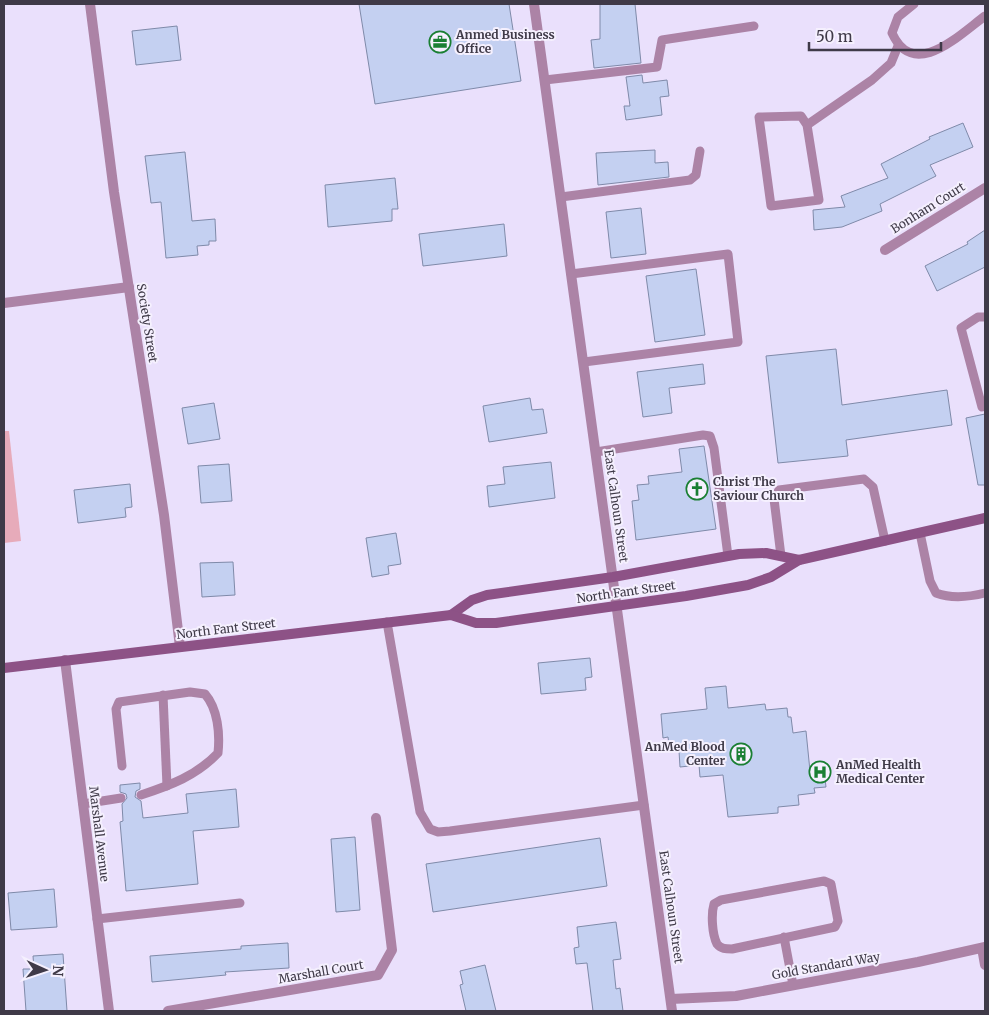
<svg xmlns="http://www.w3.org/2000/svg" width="989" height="1015" font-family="Merriweather,serif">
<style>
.green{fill:#e7abba}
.building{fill:#c4d0f1;stroke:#7f8aa9}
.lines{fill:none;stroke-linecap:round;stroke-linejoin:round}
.service{stroke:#ac83a6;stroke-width:9}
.minor{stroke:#ac83a6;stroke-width:10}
.tertiary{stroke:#ac83a6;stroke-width:10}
.secondary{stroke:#8d5286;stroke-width:10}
.labels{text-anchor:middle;stroke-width:4;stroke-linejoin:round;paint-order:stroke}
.poi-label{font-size:12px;font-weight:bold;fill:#3f3a48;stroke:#f5f0fe;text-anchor:start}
.street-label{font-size:12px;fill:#3f3a48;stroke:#f5f0fe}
</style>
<rect width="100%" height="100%" fill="#eae0fc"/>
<path class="green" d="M4 431H9L21 541 4 543Z"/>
<g class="building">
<path d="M359 4H509L521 81 375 104Z"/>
<path d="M600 4H635L641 63 594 68 591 40 600 39Z"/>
<path d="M177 26 181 60 136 65 132 31Z"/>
<path d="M642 75 643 83 667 80 669 96 660 97 662 115 626 120 624 106H630L626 77Z"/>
<path d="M963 123 973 147 930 165 936 176 880 204 882 211 842 227 814 230 813 210 845 207 841 196 888 178 881 164 930 139 929 137Z"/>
<path d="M655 150V163L668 162 669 177 598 185 596 153Z"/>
<path d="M185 152 192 221 215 219 216 241H209V245L197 246 198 255 166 258 161 202 151 203 145 156Z"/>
<path d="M395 178 398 209H392V221L328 227 325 185Z"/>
<path d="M641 208 646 254 611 258 606 212Z"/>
<path d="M504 224 507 256 423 266 419 234Z"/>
<path d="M985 230V267L937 291 925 266 968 244 967 242Z"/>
<path d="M696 269 705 335 655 342 646 276Z"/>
<path d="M836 349 842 405 947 390 952 425 846 440 848 456 778 463 766 356Z"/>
<path d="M703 364 705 384 669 388 672 413 643 417 637 372Z"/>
<path d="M530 398 532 410 543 409 547 433 489 442 483 406Z"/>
<path d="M214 403 220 439 188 444 182 408Z"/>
<path d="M985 414V485H978L966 418Z"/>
<path d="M704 446 716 529 636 540 632 501 639 500 637 485 649 484 648 476 682 472 679 449Z"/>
<path d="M551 462 555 498 489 507 487 486 505 484 503 467Z"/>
<path d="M229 464 232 501 201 503 198 466Z"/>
<path d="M130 484 132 507 125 508 126 517 78 523 74 490Z"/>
<path d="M396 533 401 564 388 566 389 574 372 577 366 538Z"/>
<path d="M233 562 235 595 202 597 200 563Z"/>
<path d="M590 658 592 677 585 678 586 690 541 694 538 663Z"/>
<path d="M726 686 728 708 765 704 766 710 787 708 788 717H791L793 733 806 731 810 771 824 770 826 787 814 788 815 793 798 795 799 805 778 807V813L728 817 723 775 700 777 699 765 680 767 679 751 670 752 668 737 663 738 661 714 707 709 705 688Z"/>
<path d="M140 783V789L136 791 135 797 141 801 143 818 188 813 186 794 236 789 239 827 193 831 198 884 126 891 120 822 123 821 122 804 127 798 126 794 120 792V785Z"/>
<path d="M355 837 360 910 336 912 331 839Z"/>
<path d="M600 838 607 886 433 912 426 864Z"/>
<path d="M54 889 57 927 11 930 8 893Z"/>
<path d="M616 922 621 959 613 960 616 989 620 988 623 1011H593L587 963 576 964 574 948 579 947 577 927Z"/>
<path d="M288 943 289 968 225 972 226 975 152 982 150 956 241 949V946Z"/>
<path d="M63 954 67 1011H26L23 969H34L33 956Z"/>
<path d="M485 965 496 1011H466L460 985 463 984 460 971Z"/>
</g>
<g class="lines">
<g class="service">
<path d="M914 4 898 17 892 33C914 81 959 35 985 16"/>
<path d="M545 80 657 67 662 40 754 26"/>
<path d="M807 125 801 116 759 117 771 206 819 200 807 125 872 80 891 63 898 46"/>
<path d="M561 197 690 180 696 175 700 151"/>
<path d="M571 274 728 254 738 342 584 362"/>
<path d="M985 317H978L961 328 982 407 985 406"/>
<path d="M596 452 703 435 710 436 714 448 728 556"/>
<path d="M920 533 930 581 936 593C952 599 969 597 985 593"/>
<path d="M781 556 774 499 779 490 864 479 873 487 885 541"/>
<path d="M387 622 420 812 430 829 438 832 450 831 644 805"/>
<path d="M163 695 167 786"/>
<path d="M122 766 116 709 119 702 190 692 205 694C218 709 220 734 218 753 196 776 171 785 141 795"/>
<path d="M83 804 121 798"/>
<path d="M824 881 831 884 838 921 835 927 732 949C726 949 721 949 717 944 712 934 711 914 714 904L721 900Z"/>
<path d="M97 919 240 903"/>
<path d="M784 937 793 985"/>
</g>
<g class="minor">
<path d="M90 4 114 192 164 515 180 647"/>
<path d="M885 250 985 188"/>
<path d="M4 303 129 287"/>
<path d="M65 660 109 1011"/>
<path d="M982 948 985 965"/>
<path d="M168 1011 378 975 392 950 376 818"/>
</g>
<g class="tertiary">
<path d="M534 4 672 1011"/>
<path d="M671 999 736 996 918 962 985 947"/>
</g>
<g class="secondary">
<path d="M451 615 472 600 487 595 613 577 739 554 766 553 799 560"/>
<path d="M4 668 451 615 476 623H496L686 596 748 585 771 577 799 560 985 518"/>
</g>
</g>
<defs>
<g id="office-ring" transform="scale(1.125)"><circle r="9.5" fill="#f5f0fe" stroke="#1a7f33" stroke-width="1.5"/><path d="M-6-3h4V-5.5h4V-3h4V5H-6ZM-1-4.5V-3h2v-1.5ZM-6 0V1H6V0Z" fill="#1a7f33"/></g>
<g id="church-ring" transform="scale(1.125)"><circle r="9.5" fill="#f5f0fe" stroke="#1a7f33" stroke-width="1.5"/><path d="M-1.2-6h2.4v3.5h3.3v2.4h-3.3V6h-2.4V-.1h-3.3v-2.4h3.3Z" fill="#1a7f33"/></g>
<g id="building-ring" transform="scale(1.125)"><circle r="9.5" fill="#f5f0fe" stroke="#1a7f33" stroke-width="1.5"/><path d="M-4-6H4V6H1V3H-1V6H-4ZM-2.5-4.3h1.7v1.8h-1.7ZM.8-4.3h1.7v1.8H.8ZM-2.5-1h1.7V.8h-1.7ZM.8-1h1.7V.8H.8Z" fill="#1a7f33"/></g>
<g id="hospital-ring" transform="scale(1.125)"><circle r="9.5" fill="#f5f0fe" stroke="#1a7f33" stroke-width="1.5"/><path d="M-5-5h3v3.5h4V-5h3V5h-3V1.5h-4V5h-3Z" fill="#1a7f33"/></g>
</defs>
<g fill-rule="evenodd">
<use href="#office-ring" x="440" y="42"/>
<use href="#church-ring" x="697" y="489"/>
<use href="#building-ring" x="741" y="754"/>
<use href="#hospital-ring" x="820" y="772"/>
</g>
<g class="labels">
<g class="poi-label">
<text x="456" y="39">Anmed Business<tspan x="456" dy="14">Office</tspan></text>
<text x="713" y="486">Christ The<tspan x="713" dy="14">Saviour Church</tspan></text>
<text x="725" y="751" text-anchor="end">AnMed Blood<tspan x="725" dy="14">Center</tspan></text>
<text x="836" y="769">AnMed Health<tspan x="836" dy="14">Medical Center</tspan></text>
</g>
<g class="street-label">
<text transform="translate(928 208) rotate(-32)" y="4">Bonham Court</text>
<text transform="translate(147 323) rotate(81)" y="4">Society Street</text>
<text transform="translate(616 506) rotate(82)" y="4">East Calhoun Street</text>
<text transform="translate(626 592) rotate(-8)" y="4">North Fant Street</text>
<text transform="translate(226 629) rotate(-7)" y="4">North Fant Street</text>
<text transform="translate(99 834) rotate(83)" y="4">Marshall Avenue</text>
<text transform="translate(671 907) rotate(82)" y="4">East Calhoun Street</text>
<text transform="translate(826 966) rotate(-10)" y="4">Gold Standard Way</text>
<text transform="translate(321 972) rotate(-10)" y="4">Marshall Court</text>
</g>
</g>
<rect width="989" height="1015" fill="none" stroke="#3f3a48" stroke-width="10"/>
<g transform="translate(45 970) rotate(93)" stroke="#f5f0fe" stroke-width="4" paint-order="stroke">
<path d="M0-4L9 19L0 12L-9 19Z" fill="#3f3a48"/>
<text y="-8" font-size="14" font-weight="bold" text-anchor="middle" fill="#3f3a48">N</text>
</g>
<path d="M809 42v8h132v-8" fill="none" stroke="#3f3a48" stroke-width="2.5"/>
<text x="816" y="42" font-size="15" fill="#3f3a48" stroke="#f5f0fe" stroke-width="4" paint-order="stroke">50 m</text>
</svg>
